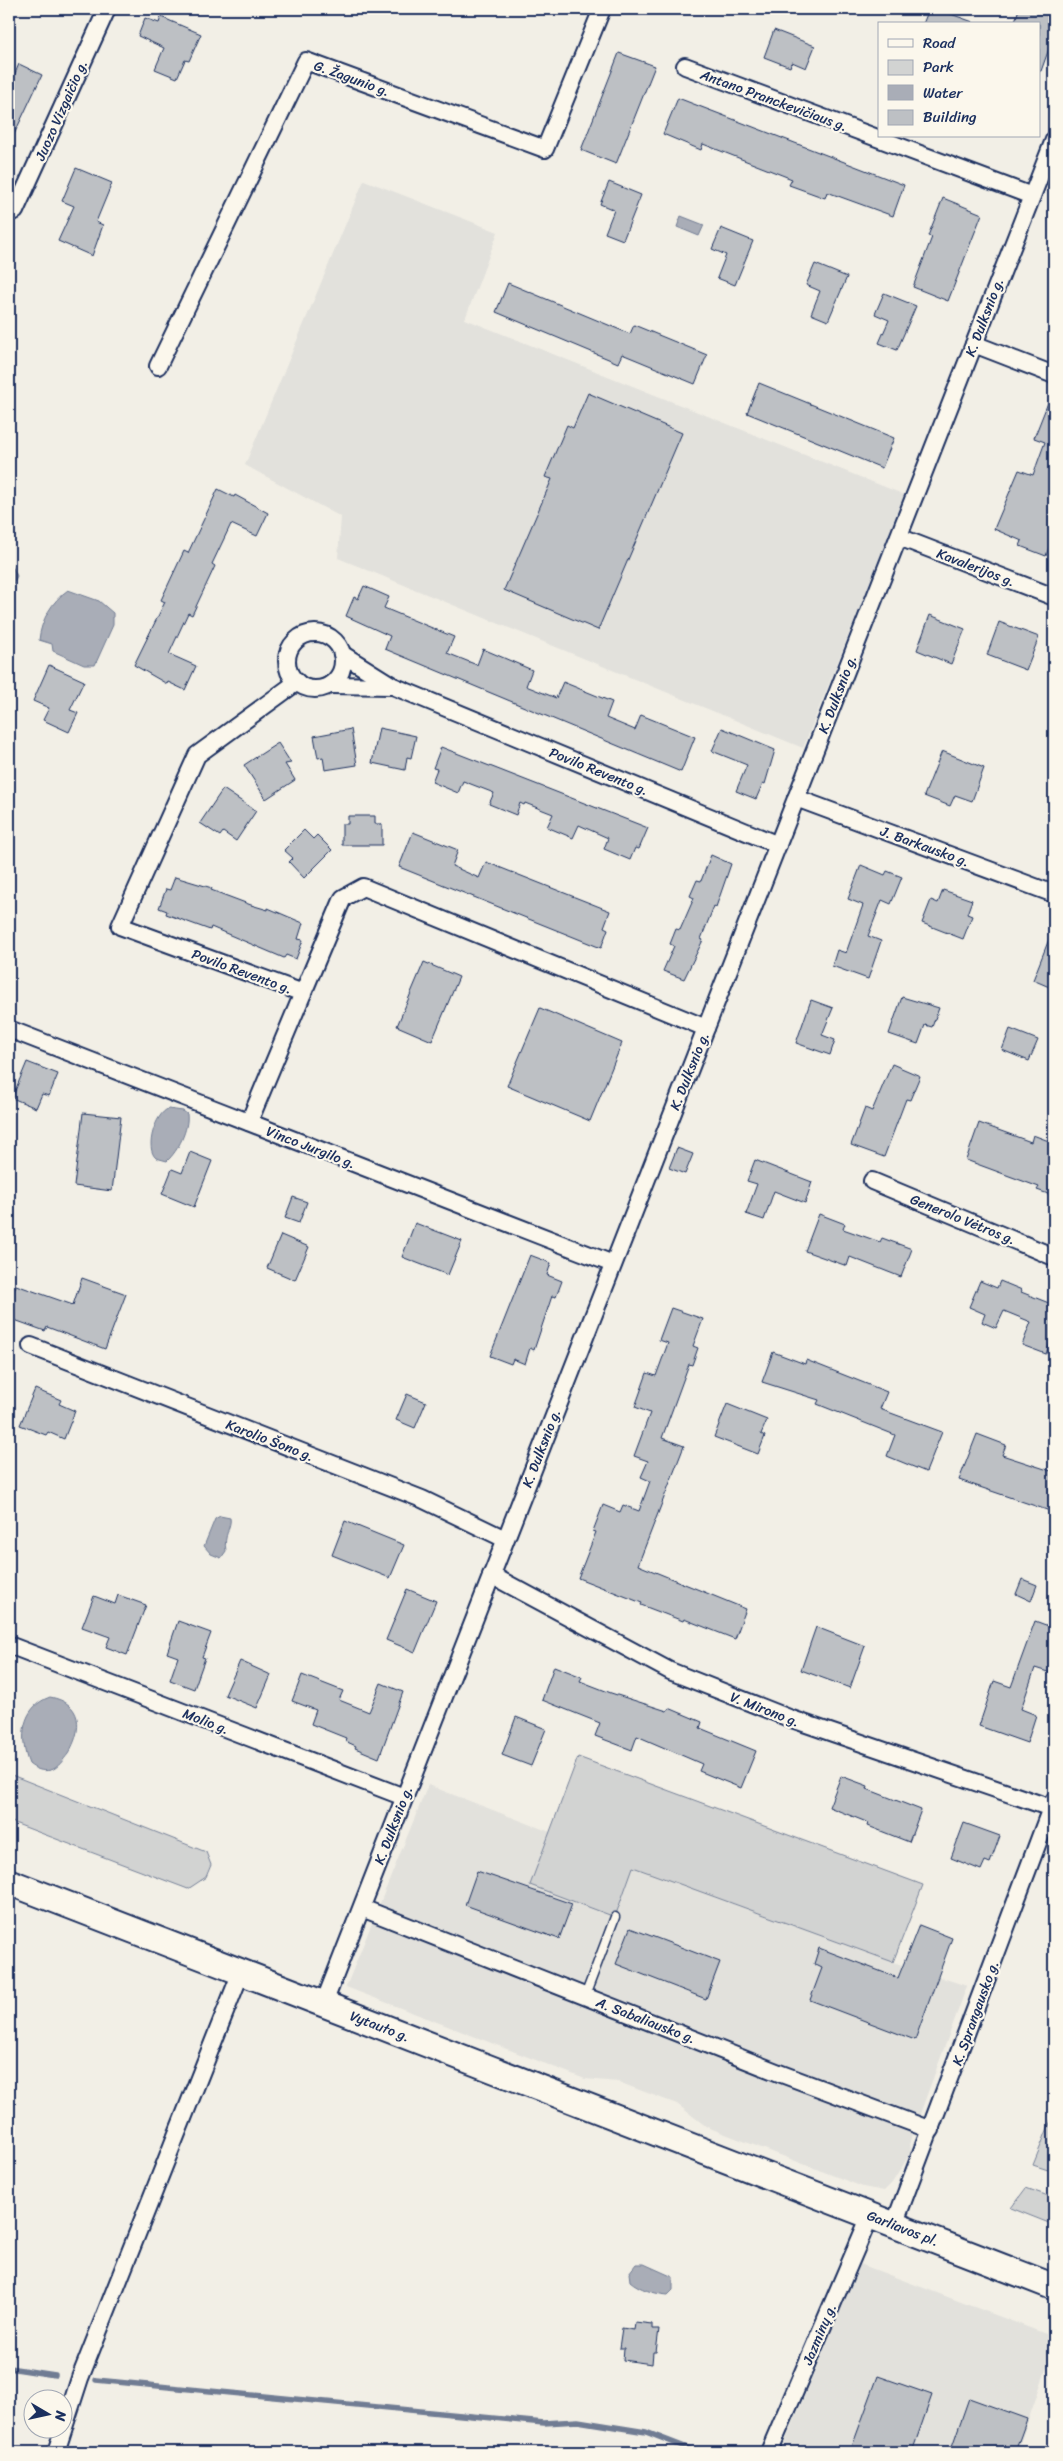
<svg xmlns="http://www.w3.org/2000/svg" width="1063" height="2461" font-family="Sriracha,sans-serif">
<style>
.built{fill:#e2e1dc}
.green{fill:#d2d3d2;stroke:#768198}
.water{fill:#a9adb7;stroke:#707b93}
.lines{fill:none;stroke-linecap:round;stroke-linejoin:round}
.stream{stroke:#707b93;stroke-width:5.5}
.building{fill:#bdc0c4;stroke:#1b2f5e}
.service-casing{stroke:#1b2f5e;stroke-width:11}
.minor-casing{stroke:#1b2f5e;stroke-width:20}
.primary-casing{stroke:#1b2f5e;stroke-width:29}
.service{stroke:#fbf7ec;stroke-width:8}
.minor{stroke:#fbf7ec;stroke-width:16}
.primary{stroke:#fbf7ec;stroke-width:25}
.labels{text-anchor:middle;stroke-width:4.5;stroke-linejoin:round;paint-order:stroke}
.street-label{font-size:14px;fill:#1b2f5e;stroke:#fbf7ec}
</style>
<rect width="100%" height="100%" fill="#f2efe6"/>
<filter id="ink" filterUnits="userSpaceOnUse"><feTurbulence type="fractalNoise" baseFrequency=".02" numOctaves="2"/><feDisplacementMap in="SourceGraphic" scale="10" xChannelSelector="R" yChannelSelector="G"/><feConvolveMatrix kernelMatrix="1 2 1 2 8 2 1 2 1" color-interpolation-filters="sRGB"/></filter>
<g filter="url(#ink)">
<g class="built">
<path d="M364 180 498 232 465 319 905 495 803 748 338 558 341 517 245 465Z"/>
<path d="M428 1785 550 1832 530 1885 615 1917 632 1867 893 1962 967 1986 910 2141 911 2152 892 2183 884 2191 863 2187 707 2127 677 2104 618 2082 585 2079 346 1987Z"/>
<path d="M860 2264 1054 2337V2347L1017 2452H781Z"/>
</g>
<g class="green">
<path d="M578 1757 923 1885 893 1962 633 1867 615 1917 530 1885Z"/>
<path d="M9 1774 206 1852 211 1865 206 1877 188 1889 9 1821Z"/>
<path d="M1054 2113V2172L1033 2165Z"/>
<path d="M1026 2188 1054 2198V2225L1011 2208Z"/>
</g>
<g class="water">
<path d="M681 216 704 225 699 236 677 227Z"/>
<path d="M9 560 17 576 9 592Z"/>
<path d="M68 590 99 601 113 613V625L95 665H84L53 651 52 644 39 640C41 620 52 601 68 590Z"/>
<path d="M168 1109 183 1111 187 1114C189 1129 178 1151 167 1161L156 1158C144 1148 156 1113 168 1109Z"/>
<path d="M220 1516 230 1518C232 1526 223 1535 226 1551L221 1558 211 1554 204 1546 215 1519Z"/>
<path d="M50 1697C83 1703 83 1729 68 1754 63 1760 58 1768 51 1770 42 1772 35 1769 29 1764 19 1739 21 1707 50 1697Z"/>
<path d="M636 2264H644L673 2277V2290L668 2295C655 2294 639 2289 630 2281L629 2273Z"/>
</g>
<g class="lines">
<g class="stream">
<path d="M9 2368 55 2375"/>
<path d="M96 2380 544 2423 578 2421 646 2432 698 2452"/>
</g>
</g>
<g class="building">
<path d="M929 9H937L973 22V24H923Z"/>
<path d="M1019 9H1039L1054 14V35L1041 71H1039V24H1014Z"/>
<path d="M161 17 201 34 189 61 185 60 177 78 155 69 164 48 138 36 145 18 159 23Z"/>
<path d="M774 30 815 46 806 68 792 62 790 67 764 57Z"/>
<path d="M619 53 655 66 616 164 581 150Z"/>
<path d="M19 64 42 75 9 145V87Z"/>
<path d="M678 98 904 185 893 216 827 192 825 198 789 185 792 179 703 144 701 150 663 134Z"/>
<path d="M76 168 112 183 96 222 103 225 92 256 58 241 74 206 62 201Z"/>
<path d="M609 182 641 195 623 240 605 233 614 210 600 204Z"/>
<path d="M943 198 982 214 948 301 913 287 932 237 928 236Z"/>
<path d="M721 228 753 241 735 285 717 278 726 255 712 249Z"/>
<path d="M815 264 847 277 828 321 811 314 820 291 806 285Z"/>
<path d="M508 283 630 334 634 325 707 355 695 384 622 354 618 363 496 312Z"/>
<path d="M884 293 916 306 897 350 879 343 889 320 875 314Z"/>
<path d="M759 383 894 438 882 468 747 413Z"/>
<path d="M1053 390 1054 534 1046 556 1020 546 1022 541 994 529 1019 470 1033 475 1045 442 1034 438Z"/>
<path d="M588 393 682 433 598 630 504 590 552 479 545 477 567 425 573 428Z"/>
<path d="M218 489 234 497 235 495 268 513 257 536 231 524 212 564 215 566 192 615 188 613 169 654 196 666 185 690 168 682 167 684 134 665 165 602 161 600 184 551 188 553Z"/>
<path d="M364 586 389 597 384 608 454 637 447 653 477 665 483 649 532 670 526 686 556 698 563 682 612 702 606 718 635 730 641 715 695 737 681 772 385 649 390 636 346 616 354 597 358 599Z"/>
<path d="M930 615 965 629 951 664 917 650Z"/>
<path d="M999 622 1039 637 1026 670 987 655Z"/>
<path d="M49 665 84 681 70 710 78 713 69 732 43 720 49 708 33 701Z"/>
<path d="M379 728 416 736 411 758 407 757 405 770 372 763Z"/>
<path d="M722 728 775 750 765 784 763 783 756 799 736 791 747 765 712 751Z"/>
<path d="M351 729 357 765 325 770 323 757 318 758 314 736Z"/>
<path d="M278 743 291 763 285 764 295 780 266 799 244 765Z"/>
<path d="M441 747 648 828 639 849 635 848 630 860 604 849 608 838 579 825 573 838 547 827 553 814 525 803 524 805 520 803 516 815 489 804 494 793 463 781 458 793 432 782 437 769 433 768Z"/>
<path d="M942 751 984 768 972 801 955 795 950 806 924 796Z"/>
<path d="M223 789 256 811 236 841 223 832 220 836 200 823Z"/>
<path d="M348 816H375V824H382V845H342V824H348Z"/>
<path d="M304 830 313 839 317 835 332 850 304 878 289 862 293 858 284 850Z"/>
<path d="M413 832 458 850 452 866 479 878 486 862 610 911 604 927 608 929 601 948 399 867Z"/>
<path d="M711 855 731 864 716 907 714 906 701 939 703 940 684 979 663 971 674 946 670 944 676 929 680 930 694 898 690 896 697 880 701 881Z"/>
<path d="M861 865 885 875 887 871 902 877 891 904 882 900 868 936 881 941 868 979 832 966 837 950 846 953 863 905 848 899Z"/>
<path d="M175 877 212 888 211 890 251 905 268 910V908L303 923 298 939 303 940 296 959 286 955 284 958 211 927 210 930 166 914 167 911 159 908 166 889 170 890Z"/>
<path d="M943 890 972 900 967 914 972 916 963 939 922 923 931 900 938 903Z"/>
<path d="M1053 929H1054V989L1033 980Z"/>
<path d="M424 962 459 977 432 1041 397 1026Z"/>
<path d="M902 997 939 1008 932 1027 925 1025 918 1044 889 1034Z"/>
<path d="M811 1000 833 1008 822 1035 835 1040 830 1055 796 1043Z"/>
<path d="M540 1008 622 1043 590 1121 507 1086Z"/>
<path d="M1010 1029 1038 1040 1029 1061 1002 1050Z"/>
<path d="M27 1062 58 1074 49 1096 42 1094 36 1108 12 1098Z"/>
<path d="M892 1064 920 1076 910 1100 906 1099 884 1157 851 1145 865 1108 872 1111Z"/>
<path d="M83 1113 121 1117 112 1191 74 1186Z"/>
<path d="M979 1123 1031 1142 1033 1135 1054 1143V1196L1037 1190 1039 1187 966 1160Z"/>
<path d="M677 1148 693 1154 685 1174 669 1168Z"/>
<path d="M190 1152 212 1161 194 1207 162 1194 172 1169 182 1173Z"/>
<path d="M755 1160 812 1182 805 1203 774 1191 764 1220 746 1214 757 1184 747 1181Z"/>
<path d="M293 1197 307 1202 299 1223 285 1218Z"/>
<path d="M819 1214 845 1224 843 1229 880 1242 882 1238 912 1249 901 1277 850 1257 847 1266 805 1251Z"/>
<path d="M415 1223 462 1241 448 1275 402 1257Z"/>
<path d="M281 1235 309 1247 295 1280 267 1268Z"/>
<path d="M530 1255 551 1263 547 1275 562 1281 556 1297 552 1296 534 1350 530 1348 525 1364 513 1359 511 1364 490 1356Z"/>
<path d="M82 1278 126 1294 105 1349 47 1327 45 1331 9 1318V1305L16 1285 73 1305Z"/>
<path d="M980 1281 997 1288 1000 1281 1022 1290 1021 1292 1054 1305V1345L1050 1343 1046 1354 1022 1345 1031 1322 1004 1311 996 1328 982 1322 985 1314 969 1307Z"/>
<path d="M671 1308 703 1319 693 1346 698 1348 692 1365 689 1364 662 1438 684 1446 638 1565 746 1609 735 1639 684 1619 683 1621 641 1605 642 1603 578 1578 596 1532 593 1531 603 1505 620 1512 623 1505 639 1511 650 1481 641 1477 648 1461 634 1456 650 1413 635 1407 647 1373 656 1376 668 1343 659 1340Z"/>
<path d="M773 1352 805 1364 806 1360 887 1392 880 1409 942 1432 926 1472 887 1456 895 1435 817 1404 819 1400 762 1382Z"/>
<path d="M35 1389 61 1400 59 1404 75 1411 64 1439 48 1432 46 1435 20 1425Z"/>
<path d="M407 1394 426 1402 415 1428 396 1420Z"/>
<path d="M727 1404 767 1420 761 1434 765 1436 758 1454 714 1437Z"/>
<path d="M977 1434 1006 1445 1002 1455 1054 1472V1498L1050 1511 959 1480Z"/>
<path d="M345 1521 404 1545 390 1578 332 1555Z"/>
<path d="M1022 1579 1037 1585 1031 1601 1016 1594Z"/>
<path d="M407 1589 436 1601 415 1652 386 1640Z"/>
<path d="M118 1595 146 1605 127 1655 106 1647 110 1637 82 1627 94 1596 115 1604Z"/>
<path d="M178 1621 211 1633 202 1657 205 1658 194 1689 170 1680 178 1657 167 1653Z"/>
<path d="M1035 1621 1054 1628V1663L1051 1673 1035 1668 1021 1709 1036 1715 1027 1743 979 1726 994 1681 1011 1687Z"/>
<path d="M816 1627 865 1646 850 1688 801 1670Z"/>
<path d="M240 1661 271 1675 257 1708 225 1695Z"/>
<path d="M554 1666 582 1677 580 1681 611 1693 667 1711 669 1708 702 1722 700 1728 756 1751 741 1788 699 1771 702 1764 637 1736 632 1750 595 1736 600 1723 542 1700Z"/>
<path d="M302 1675 343 1691 339 1700 369 1712 381 1683 403 1692 379 1758 355 1748 356 1746 345 1741 346 1738 311 1724 316 1710 292 1701Z"/>
<path d="M516 1717 546 1729 531 1766 502 1755Z"/>
<path d="M841 1776 868 1786 867 1789 921 1810 909 1842 868 1826 869 1823 829 1807Z"/>
<path d="M964 1823 1000 1836 990 1863 985 1861 981 1870 951 1858Z"/>
<path d="M477 1871 572 1904 559 1939 465 1905Z"/>
<path d="M919 1925 952 1938 915 2040 810 2000 822 1968 814 1964 819 1948 898 1978Z"/>
<path d="M630 1928 720 1962 706 1999 616 1964Z"/>
<path d="M635 2322 652 2324V2329H659L656 2352H653L652 2364 623 2360 624 2348H619L622 2328 634 2330Z"/>
<path d="M878 2376 932 2395 912 2452H850Z"/>
<path d="M969 2398 1027 2419 1015 2452H950Z"/>
</g>
<g class="lines">
<g class="service-casing">
<path id="service" d="M585 1996 615 1917"/>
</g>
<g class="minor-casing">
<g id="minor">
<path d="M685 66 1032 196"/>
<path d="M15 211 107 9"/>
<path d="M974 344 1054 375"/>
<path d="M158 366 306 61 545 149 602 9"/>
<path d="M899 537 1054 597"/>
<circle cx="315" cy="661" r="28"/>
<path d="M342 654 393 686 778 845"/>
<path d="M297 682 197 755 120 926 303 993 343 898 363 887 706 1028"/>
<path d="M330 685 392 686"/>
<path d="M796 798 1054 894"/>
<path d="M9 1029 613 1264"/>
<path d="M249 1122 303 993"/>
<path d="M872 1181 1054 1257"/>
<path d="M31 1346 422 1499 505 1539"/>
<path d="M491 1575 670 1671 789 1718 1054 1809"/>
<path d="M9 1645 404 1797"/>
<path d="M362 1908 779 2073 931 2130"/>
<path d="M324 2003 1054 140"/>
<path d="M894 2225 1054 1800"/>
<path d="M56 2452 80 2378 241 1972"/>
<path d="M769 2452 870 2216"/>
</g>
</g>
<g class="primary-casing">
<path id="primary" d="M9 1882 1054 2287"/>
</g>
<use href="#service" class="service"/>
<use href="#minor" class="minor"/>
<use href="#primary" class="primary"/>
</g>
</g>
<g class="labels">
<g class="street-label">
<text transform="translate(352 78) rotate(20)" y="5">G. Žagunio g.</text>
<text transform="translate(774 100) rotate(20)" y="5">Antano Pranckevičiaus g.</text>
<text transform="translate(61 110) rotate(-66)" y="5">Juozo Vizgaičio g.</text>
<text transform="translate(984 317) rotate(-69)" y="5">K. Dulksnio g.</text>
<text transform="translate(976 567) rotate(21)" y="5">Kavalerijos g.</text>
<text transform="translate(837 694) rotate(-69)" y="5">K. Dulksnio g.</text>
<text transform="translate(599 771) rotate(22)" y="5">Povilo Revento g.</text>
<text transform="translate(925 846) rotate(20)" y="5">J. Barkausko g.</text>
<text transform="translate(242 971) rotate(20)" y="5">Povilo Revento g.</text>
<text transform="translate(689 1071) rotate(-68)" y="5">K. Dulksnio g.</text>
<text transform="translate(311 1147) rotate(21)" y="5">Vinco Jurgilo g.</text>
<text transform="translate(963 1219) rotate(22)" y="5">Generolo Vėtros g.</text>
<text transform="translate(270 1440) rotate(21)" y="5">Karolio Šono g.</text>
<text transform="translate(541 1448) rotate(-69)" y="5">K. Dulksnio g.</text>
<text transform="translate(765 1709) rotate(21)" y="5">V. Mirono g.</text>
<text transform="translate(206 1721) rotate(21)" y="5">Molio g.</text>
<text transform="translate(393 1825) rotate(-69)" y="5">K. Dulksnio g.</text>
<text transform="translate(975 2013) rotate(-70)" y="5">K. Sprangausko g.</text>
<text transform="translate(646 2020) rotate(21)" y="5">A. Sabaliausko g.</text>
<text transform="translate(380 2026) rotate(21)" y="5">Vytauto g.</text>
<text transform="translate(903 2228) rotate(21)" y="5">Garliavos pl.</text>
<text transform="translate(819 2334) rotate(-67)" y="5">Jazminų g.</text>
</g>
</g>
<rect width="1063" height="2461" fill="none" stroke="#fbf7ec" stroke-width="30"/>
<rect x="15" y="15" width="1033" height="2431" fill="none" stroke="#1b2f5e" stroke-width="2" filter="url(#ink)"/>
<rect x="878" y="22" width="162" height="115" fill="#fbf7ec" stroke="#a1a7b3"/>
<rect x="888" y="39" width="25" height="8" fill="#fbf7ec" stroke="#a1a7b3"/>
<text x="923" y="48" font-size="15" fill="#1b2f5e">Road</text>
<rect x="888" y="60" width="25" height="15" fill="#d2d3d2" stroke="#a1a7b3"/>
<text x="923" y="72" font-size="15" fill="#1b2f5e">Park</text>
<rect x="888" y="85" width="25" height="15" fill="#a9adb7" stroke="#a1a7b3"/>
<text x="923" y="98" font-size="15" fill="#1b2f5e">Water</text>
<rect x="888" y="110" width="25" height="15" fill="#bdc0c4" stroke="#a1a7b3"/>
<text x="923" y="122" font-size="15" fill="#1b2f5e">Building</text>
<g transform="translate(48 2414) rotate(99)"><circle r="24" fill="#fbf7ec" stroke="#a1a7b3"/>
<path d="M0-4L9 19L0 12L-9 19Z" fill="#1b2f5e"/>
<text y="-8" font-size="14" font-weight="bold" text-anchor="middle" fill="#1b2f5e">N</text>
</g>
</svg>
